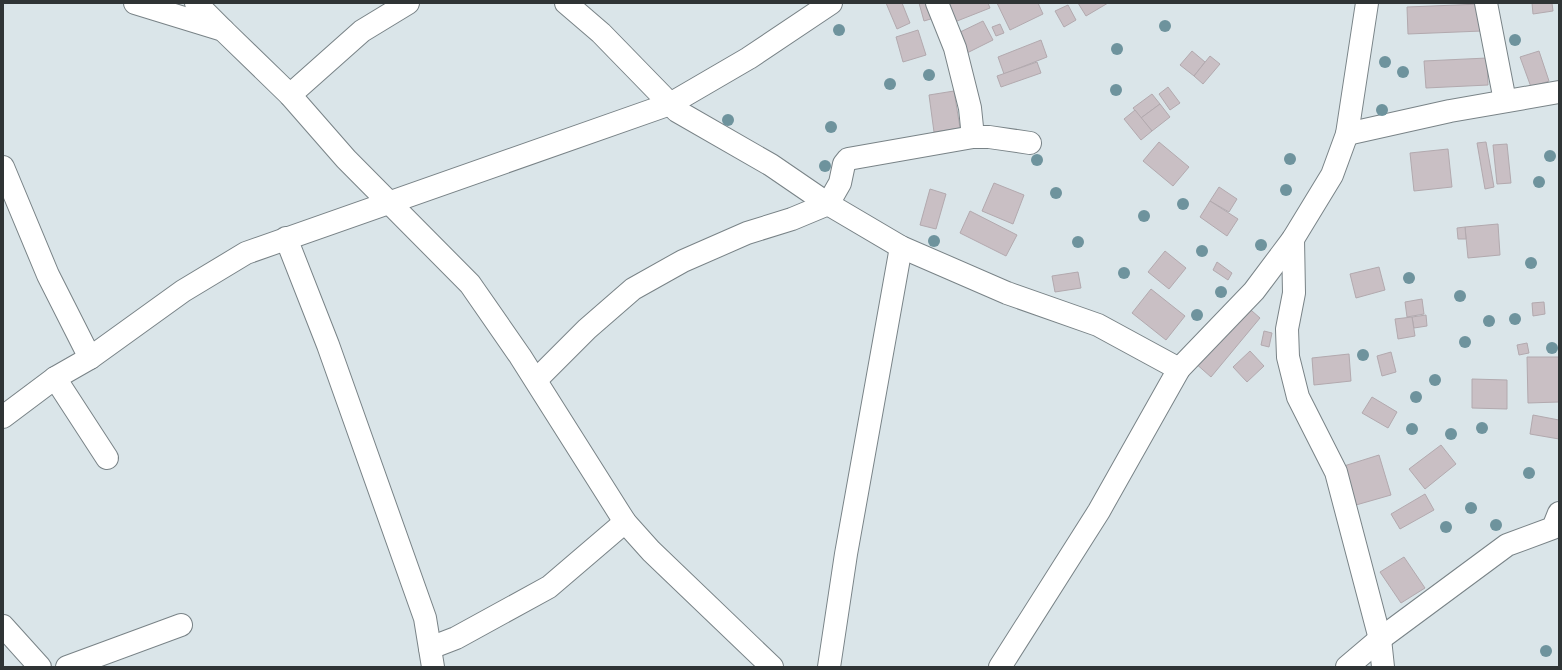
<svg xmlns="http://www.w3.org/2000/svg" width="1562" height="670" font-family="Helvetica,sans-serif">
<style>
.building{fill:#c9bfc4;stroke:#b2a9ae}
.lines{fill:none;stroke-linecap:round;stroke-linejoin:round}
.minor-casing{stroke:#798387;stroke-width:24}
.tertiary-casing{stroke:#798387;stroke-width:24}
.minor{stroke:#fff;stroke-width:22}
.tertiary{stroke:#fff;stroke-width:22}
.tree{fill:#6e939d}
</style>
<rect width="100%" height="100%" fill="#dae5e9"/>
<g class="building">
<path d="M886 3H902L910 23 897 29Z"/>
<path d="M919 3H929L934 18 924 21Z"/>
<path d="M944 3H988L990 8 952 23Z"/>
<path d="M997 3H1038L1043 14 1010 30Z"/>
<path d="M1078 3H1108L1086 16Z"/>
<path d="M1532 3H1552L1553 11 1533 14Z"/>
<path d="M1481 4 1482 31 1408 34 1407 7Z"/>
<path d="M1068 5 1076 20 1064 27 1055 11Z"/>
<path d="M983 21 993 40 963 55 954 35Z"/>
<path d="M1000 24 1004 33 996 36 992 27Z"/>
<path d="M918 30 926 55 903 62 896 37Z"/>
<path d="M1041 40 1047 57 1004 74 998 57Z"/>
<path d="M1192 51 1205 62 1194 76 1180 65Z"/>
<path d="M1539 51 1549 81 1531 87 1520 57Z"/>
<path d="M1210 56 1220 64 1203 84 1194 76Z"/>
<path d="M1487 58 1488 85 1426 88 1424 61Z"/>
<path d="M1037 62 1041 73 1001 87 997 76Z"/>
<path d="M1168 87 1180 103 1170 110 1159 94Z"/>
<path d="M954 91 960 128 934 132 929 95Z"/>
<path d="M1152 94 1160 104 1141 118 1133 108Z"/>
<path d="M1160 104 1170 117 1152 131 1141 118Z"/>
<path d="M1135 110 1152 131 1141 140 1124 119Z"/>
<path d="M1159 142 1189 167 1173 186 1143 161Z"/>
<path d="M1486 142 1494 187 1485 189 1477 143Z"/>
<path d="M1507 144 1511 183 1497 184 1493 145Z"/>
<path d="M1448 149 1452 187 1414 191 1410 153Z"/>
<path d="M994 183 1024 195 1013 224 982 211Z"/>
<path d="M1219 187 1237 199 1229 212 1210 201Z"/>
<path d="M930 189 946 194 936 229 920 225Z"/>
<path d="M1210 201 1238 219 1227 236 1200 217Z"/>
<path d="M970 211 1017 235 1006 256 960 233Z"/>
<path d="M1498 224 1500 255 1468 258 1465 227Z"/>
<path d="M1465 227 1466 239H1458L1457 228Z"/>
<path d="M1165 251 1186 268 1169 289 1148 272Z"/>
<path d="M1217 262 1232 273 1228 280 1213 270Z"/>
<path d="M1379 267 1385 290 1356 298 1350 274Z"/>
<path d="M1078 272 1081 288 1055 292 1052 276Z"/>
<path d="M1151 289 1185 316 1166 340 1132 313Z"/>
<path d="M1422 299 1424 314 1407 317 1405 302Z"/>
<path d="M1544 302 1545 314 1533 316 1532 303Z"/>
<path d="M1244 304 1260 318 1211 377 1194 362Z"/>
<path d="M1426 315 1427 326 1414 328 1412 317Z"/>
<path d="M1412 317 1415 336 1398 339 1395 319Z"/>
<path d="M1264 331 1272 333 1269 347 1261 345Z"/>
<path d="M1527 343 1529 353 1519 355 1517 345Z"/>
<path d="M1250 351 1264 366 1247 382 1233 367Z"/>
<path d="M1391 352 1396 372 1382 376 1377 356Z"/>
<path d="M1349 354 1351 381 1314 385 1312 358Z"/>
<path d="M1527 357H1559V402L1528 403Z"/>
<path d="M1472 379 1507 380V409L1472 408Z"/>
<path d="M1372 397 1397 412 1388 428 1362 413Z"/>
<path d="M1533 415 1559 420V439L1530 434Z"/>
<path d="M1441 445 1456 464 1425 489 1409 469Z"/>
<path d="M1379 455 1391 495 1356 505 1344 466Z"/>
<path d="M1425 494 1434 510 1400 529 1391 514Z"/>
<path d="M1404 557 1425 588 1401 603 1380 572Z"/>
</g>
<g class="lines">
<g class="minor-casing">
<g id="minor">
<path d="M196 3 223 30"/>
<path d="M566 3 601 33 677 111 771 165 828 204 901 247 1007 293 1098 325 1179 369"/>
<path d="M937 3 955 48 970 108 973 137"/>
<path d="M1486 3 1505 101"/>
<path d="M290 95 362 31 408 3"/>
<path d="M1347 134 1450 111 1559 92"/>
<path d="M3 167 48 275 90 358"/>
<path d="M286 238 328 345 425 618 433 667"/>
<path d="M1293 239 1294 293 1287 329 1288 357 1298 397 1336 472 1380 639 1383 667"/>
<path d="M55 378 107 458"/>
<path d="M536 380 587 329 633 289 683 261 747 233 792 219 828 204 840 183 844 164 848 159 973 137H989L1030 143"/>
<path d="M3 417 55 378 90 358 183 291 246 253 670 104 749 58 831 3"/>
<path d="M3 626 40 667"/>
<path d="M430 648 456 638 549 587 625 522"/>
<path d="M67 667 181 625"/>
<path d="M829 667 846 554 901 247"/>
<path d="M1000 667 1099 511 1179 369 1254 291 1293 239 1332 175 1347 134 1367 3"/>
<path d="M1347 667 1380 639 1507 545 1553 528 1559 513"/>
</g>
</g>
<g class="tertiary-casing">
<path id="tertiary" d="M135 3 223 30 290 95 346 159 470 284 520 356 625 522 651 551 772 667"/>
</g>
<use href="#minor" class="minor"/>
<use href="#tertiary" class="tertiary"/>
</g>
<g class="tree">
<circle cx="1165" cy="26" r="6"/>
<circle cx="839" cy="30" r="6"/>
<circle cx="1515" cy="40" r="6"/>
<circle cx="1117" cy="49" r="6"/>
<circle cx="1385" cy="62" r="6"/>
<circle cx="1403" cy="72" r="6"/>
<circle cx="929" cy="75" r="6"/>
<circle cx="890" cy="84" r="6"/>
<circle cx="1116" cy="90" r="6"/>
<circle cx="1382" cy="110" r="6"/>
<circle cx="728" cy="120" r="6"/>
<circle cx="831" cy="127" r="6"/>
<circle cx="1550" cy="156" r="6"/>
<circle cx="1290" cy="159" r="6"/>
<circle cx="1037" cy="160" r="6"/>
<circle cx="825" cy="166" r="6"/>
<circle cx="1539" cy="182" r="6"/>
<circle cx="1286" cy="190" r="6"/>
<circle cx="1056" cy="193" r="6"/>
<circle cx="1183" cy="204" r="6"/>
<circle cx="1144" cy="216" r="6"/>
<circle cx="934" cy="241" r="6"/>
<circle cx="1078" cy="242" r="6"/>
<circle cx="1261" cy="245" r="6"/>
<circle cx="1202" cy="251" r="6"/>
<circle cx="1531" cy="263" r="6"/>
<circle cx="1124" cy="273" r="6"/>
<circle cx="1409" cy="278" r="6"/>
<circle cx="1221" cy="292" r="6"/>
<circle cx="1460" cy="296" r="6"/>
<circle cx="1197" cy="315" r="6"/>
<circle cx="1515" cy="319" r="6"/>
<circle cx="1489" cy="321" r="6"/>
<circle cx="1465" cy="342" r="6"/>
<circle cx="1552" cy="348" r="6"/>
<circle cx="1363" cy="355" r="6"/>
<circle cx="1435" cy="380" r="6"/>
<circle cx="1416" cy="397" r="6"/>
<circle cx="1482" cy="428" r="6"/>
<circle cx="1412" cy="429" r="6"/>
<circle cx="1451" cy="434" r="6"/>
<circle cx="1529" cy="473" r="6"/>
<circle cx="1471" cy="508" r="6"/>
<circle cx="1496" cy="525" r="6"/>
<circle cx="1446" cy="527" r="6"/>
<circle cx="1546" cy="651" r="6"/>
</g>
<rect width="1562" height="670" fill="none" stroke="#2f3435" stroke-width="8"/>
</svg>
